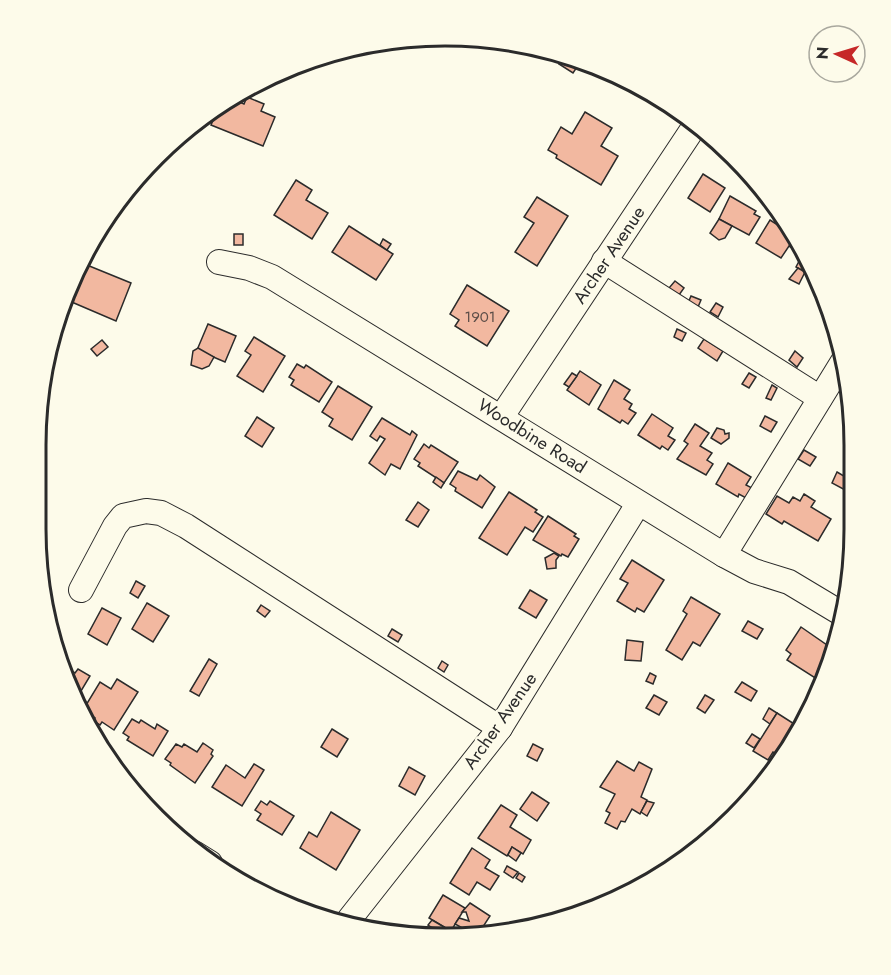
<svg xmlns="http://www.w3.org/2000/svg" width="891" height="975" font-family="Jost,sans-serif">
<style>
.building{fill:#f2b8a0;stroke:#2b2b2b;stroke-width:1.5}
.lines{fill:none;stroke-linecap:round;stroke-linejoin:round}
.minor-casing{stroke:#2b2b2b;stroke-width:26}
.path{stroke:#6a6964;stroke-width:4;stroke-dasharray:4.5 3;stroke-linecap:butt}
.minor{stroke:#fdfbea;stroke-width:24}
.labels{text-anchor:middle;stroke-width:4.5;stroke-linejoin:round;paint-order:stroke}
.number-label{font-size:15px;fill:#5d4e48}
.street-label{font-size:18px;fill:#2b2b2b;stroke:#fdfbea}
.rim{fill:none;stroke:#2b2b2b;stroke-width:3}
</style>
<rect width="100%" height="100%" fill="#fdfbea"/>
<g class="building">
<path d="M565 56 581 61 573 73 559 64Z"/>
<path d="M247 97 264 104 261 111 275 117 263 146 211 125 220 104 230 98 244 104Z"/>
<path d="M585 112 612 128 601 146 618 156 601 185 556 158 557 155 548 150 561 127 572 134Z"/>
<path d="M703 174 725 188 710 212 688 198Z"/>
<path d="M296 180 312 190 306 200 328 213 312 239 274 215Z"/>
<path d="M730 196 756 211 754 214 760 217 749 235 719 219Z"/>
<path d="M537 197 568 216 537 266 515 252 534 223 524 217Z"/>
<path d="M719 219 732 226 725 238 719 240 710 233Z"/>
<path d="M770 220 795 236 799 242 794 249 789 246 781 258 756 243Z"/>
<path d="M349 226 393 254 376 280 332 252Z"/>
<rect x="234" y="234" width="9" height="11"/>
<path d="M383 239 391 244 387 250 380 245Z"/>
<path d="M804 252 820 281 796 267Z"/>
<path d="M82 263 131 283 116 321 67 300Z"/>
<path d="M798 268 805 272 799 284 789 279Z"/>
<path d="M675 281 684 288 679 295 669 288Z"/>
<path d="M467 285 509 311 487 346 455 326 459 320 450 314Z"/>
<path d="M691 296 701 300 698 307 688 303Z"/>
<path d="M828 301 832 316 822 310Z"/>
<path d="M716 303 723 307 718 317 710 312Z"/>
<path d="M208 324 236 336 225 362 197 350Z"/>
<path d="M677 329 686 333 682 341 674 337Z"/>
<path d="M254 337 285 356 263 392 237 376 251 355 245 351Z"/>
<path d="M704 339 723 351 717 361 698 348Z"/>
<path d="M102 340 108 347 97 356 91 349Z"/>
<path d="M198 348 214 357 209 366 202 369 191 365 193 351Z"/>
<path d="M795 351 803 358 797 367 789 360Z"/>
<path d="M297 364 304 368 306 365 332 382 319 402 291 385 294 380 289 377Z"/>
<path d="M580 371 601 385 589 405 567 390Z"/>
<path d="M572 373 577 376 569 387 564 384Z"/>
<path d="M749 373 756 377 749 388 742 384Z"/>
<path d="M847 378 848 391 842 388Z"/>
<path d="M614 380 630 390 624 399 632 404 629 409 636 413 628 424 622 420 620 423 598 409Z"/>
<path d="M772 385 777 388 771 400 766 398Z"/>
<path d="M338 386 372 407 352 440 329 426 333 419 322 412Z"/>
<path d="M652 414 673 428 668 436 675 440 668 450 662 446 660 449 638 435Z"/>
<path d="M765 416 777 422 771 432 760 426Z"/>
<path d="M257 417 274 428 262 447 245 436Z"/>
<path d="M382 418 410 435 412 431 417 435 400 469 391 464 385 475 369 463 385 439 380 436 377 441 370 436Z"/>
<path d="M695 424 709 433 700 446 712 453 707 460 713 464 706 475 677 459 688 444 684 441Z"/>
<path d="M717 428 724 430 725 434 729 433V438L721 444 711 438Z"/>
<path d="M424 444 429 448 431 445 458 462 444 483 418 466 420 463 414 459Z"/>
<path d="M804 450 816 457 810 466 798 459Z"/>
<path d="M728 463 751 477 746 485 752 488 746 498 739 494 738 497 716 484Z"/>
<path d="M458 471 477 480 480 475 495 487 482 508 455 491 456 488 450 484Z"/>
<path d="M837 472 849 479 845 490 832 483Z"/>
<path d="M436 477 444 483 441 488 433 482Z"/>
<path d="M509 492 537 510 535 512 543 517 533 532 525 527 507 555 479 538Z"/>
<path d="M804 494 815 501 811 507 831 519 818 541 784 521 782 524 766 514 777 496 789 503 793 497 800 501Z"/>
<path d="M418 502 429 510 418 527 406 520Z"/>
<path d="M548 516 576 534 574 536 579 539 568 557 562 554 561 556 533 540Z"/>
<path d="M554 553 559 556 556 560V568L547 569 545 558Z"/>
<path d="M632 560 664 580 644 612 637 608 635 612 617 601 628 583 620 579Z"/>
<path d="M136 581 145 586 138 598 130 593Z"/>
<path d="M530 590 547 600 536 618 519 608Z"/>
<path d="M691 597 720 614 700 646 693 642 682 660 666 650 687 614 683 611Z"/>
<path d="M147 603 169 616 153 642 132 629Z"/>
<path d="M261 605 270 611 265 617 257 611Z"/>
<path d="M102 608 121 618 107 645 88 634Z"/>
<path d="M748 621 763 629 757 639 742 631Z"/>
<path d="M801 627 830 647 832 645 837 647 823 683 787 660 791 654 786 650Z"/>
<path d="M392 629 402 635 398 642 388 636Z"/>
<path d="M627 640 643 642 641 661 625 660Z"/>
<path d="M209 659 217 664 199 696 190 691Z"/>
<path d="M442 661 448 665 444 672 438 668Z"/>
<path d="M63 666 75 673 78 669 90 676 75 701Z"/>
<path d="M650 673 656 676 653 684 646 681Z"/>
<path d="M117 679 138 692 114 730 102 722 100 725 93 721 95 718 83 710 100 682 111 689Z"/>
<path d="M742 682 757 691 751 701 735 692Z"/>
<path d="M654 695 667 702 659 715 646 708Z"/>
<path d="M705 695 714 700 705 713 697 708Z"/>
<path d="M769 708 777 713 770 724 763 719Z"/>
<path d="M777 713 799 727 780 756 773 752 768 760 753 751Z"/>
<path d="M132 719 139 723 141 720 155 729 157 724 168 731 153 756 127 740 129 737 123 733Z"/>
<path d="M332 729 348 739 337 757 321 747Z"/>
<path d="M752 734 760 739 754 748 746 743Z"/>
<path d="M203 743 213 750 211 754 213 756 195 783 170 765 171 763 165 759 176 744 182 747 184 744 197 752Z"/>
<path d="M533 744 543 749 537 761 527 756Z"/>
<path d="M617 761 634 771 639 762 652 769 641 797 647 800 640 814 632 809 625 822 621 821 617 829 605 823 610 813 606 811 615 794 600 787Z"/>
<path d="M254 764 264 770 242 806 212 787 226 765 245 778Z"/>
<path d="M409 767 425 776 415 795 399 786Z"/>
<path d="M532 792 549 803 537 821 520 809Z"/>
<path d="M261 801 267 805 270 801 294 816 282 835 257 820 261 814 255 810Z"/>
<path d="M647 801 654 803 647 816 641 812Z"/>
<path d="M501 805 517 815 510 827 531 840 523 854 512 847 507 856 478 838Z"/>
<path d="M331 812 360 830 336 870 300 848 309 832 317 837Z"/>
<path d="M512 847 521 853 516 861 508 855Z"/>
<path d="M472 848 490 860 485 868 499 876 490 890 477 882 469 895 450 883Z"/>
<path d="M507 866 518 872 513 878 504 872Z"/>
<path d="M519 873 525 877 522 882 516 878Z"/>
<path d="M443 895 465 908 451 931 429 918Z"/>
<path d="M470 903 490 916 477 936 455 924 459 918 469 921 466 912H462Z"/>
<path d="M432 920 444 927 440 933 428 925Z"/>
</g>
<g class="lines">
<g class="minor-casing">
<g id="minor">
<path d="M604 261 820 398"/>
<path d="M219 262 249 268 272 277 724 555 754 571 789 582 844 615"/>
<path d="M502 416 696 124"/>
<path d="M724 555 845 358"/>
<path d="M81 590 115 526 123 516 146 511 161 513 186 526 500 728"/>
<path d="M194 853 210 863"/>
<path d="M344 926 500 728 638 504"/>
</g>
</g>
<path class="path" d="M90 730 95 722"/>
<use href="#minor" class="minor"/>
</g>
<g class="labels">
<g class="number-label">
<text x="480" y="322">1901</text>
</g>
<g class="street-label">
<text transform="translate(609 255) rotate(-56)" y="6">Archer Avenue</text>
<text transform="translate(532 436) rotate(32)" y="6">Woodbine Road</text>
<text transform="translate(500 721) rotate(-55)" y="6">Archer Avenue</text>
</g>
</g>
<path d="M0 0H891V975H0ZM445 46H445A399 399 0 0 1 844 445V529A399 399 0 0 1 445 928H445A399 399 0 0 1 46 529V445A399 399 0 0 1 445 46Z" fill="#fdfbea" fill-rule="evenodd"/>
<path class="rim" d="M445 46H445A399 399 0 0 1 844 445V529A399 399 0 0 1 445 928H445A399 399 0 0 1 46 529V445A399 399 0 0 1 445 46Z"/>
<g transform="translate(837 54) rotate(274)"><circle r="28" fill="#fdfbea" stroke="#a9a89e" stroke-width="1.5"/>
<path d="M0-4.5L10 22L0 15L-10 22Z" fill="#c62828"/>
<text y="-9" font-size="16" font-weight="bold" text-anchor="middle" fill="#2b2b2b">N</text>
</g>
</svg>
